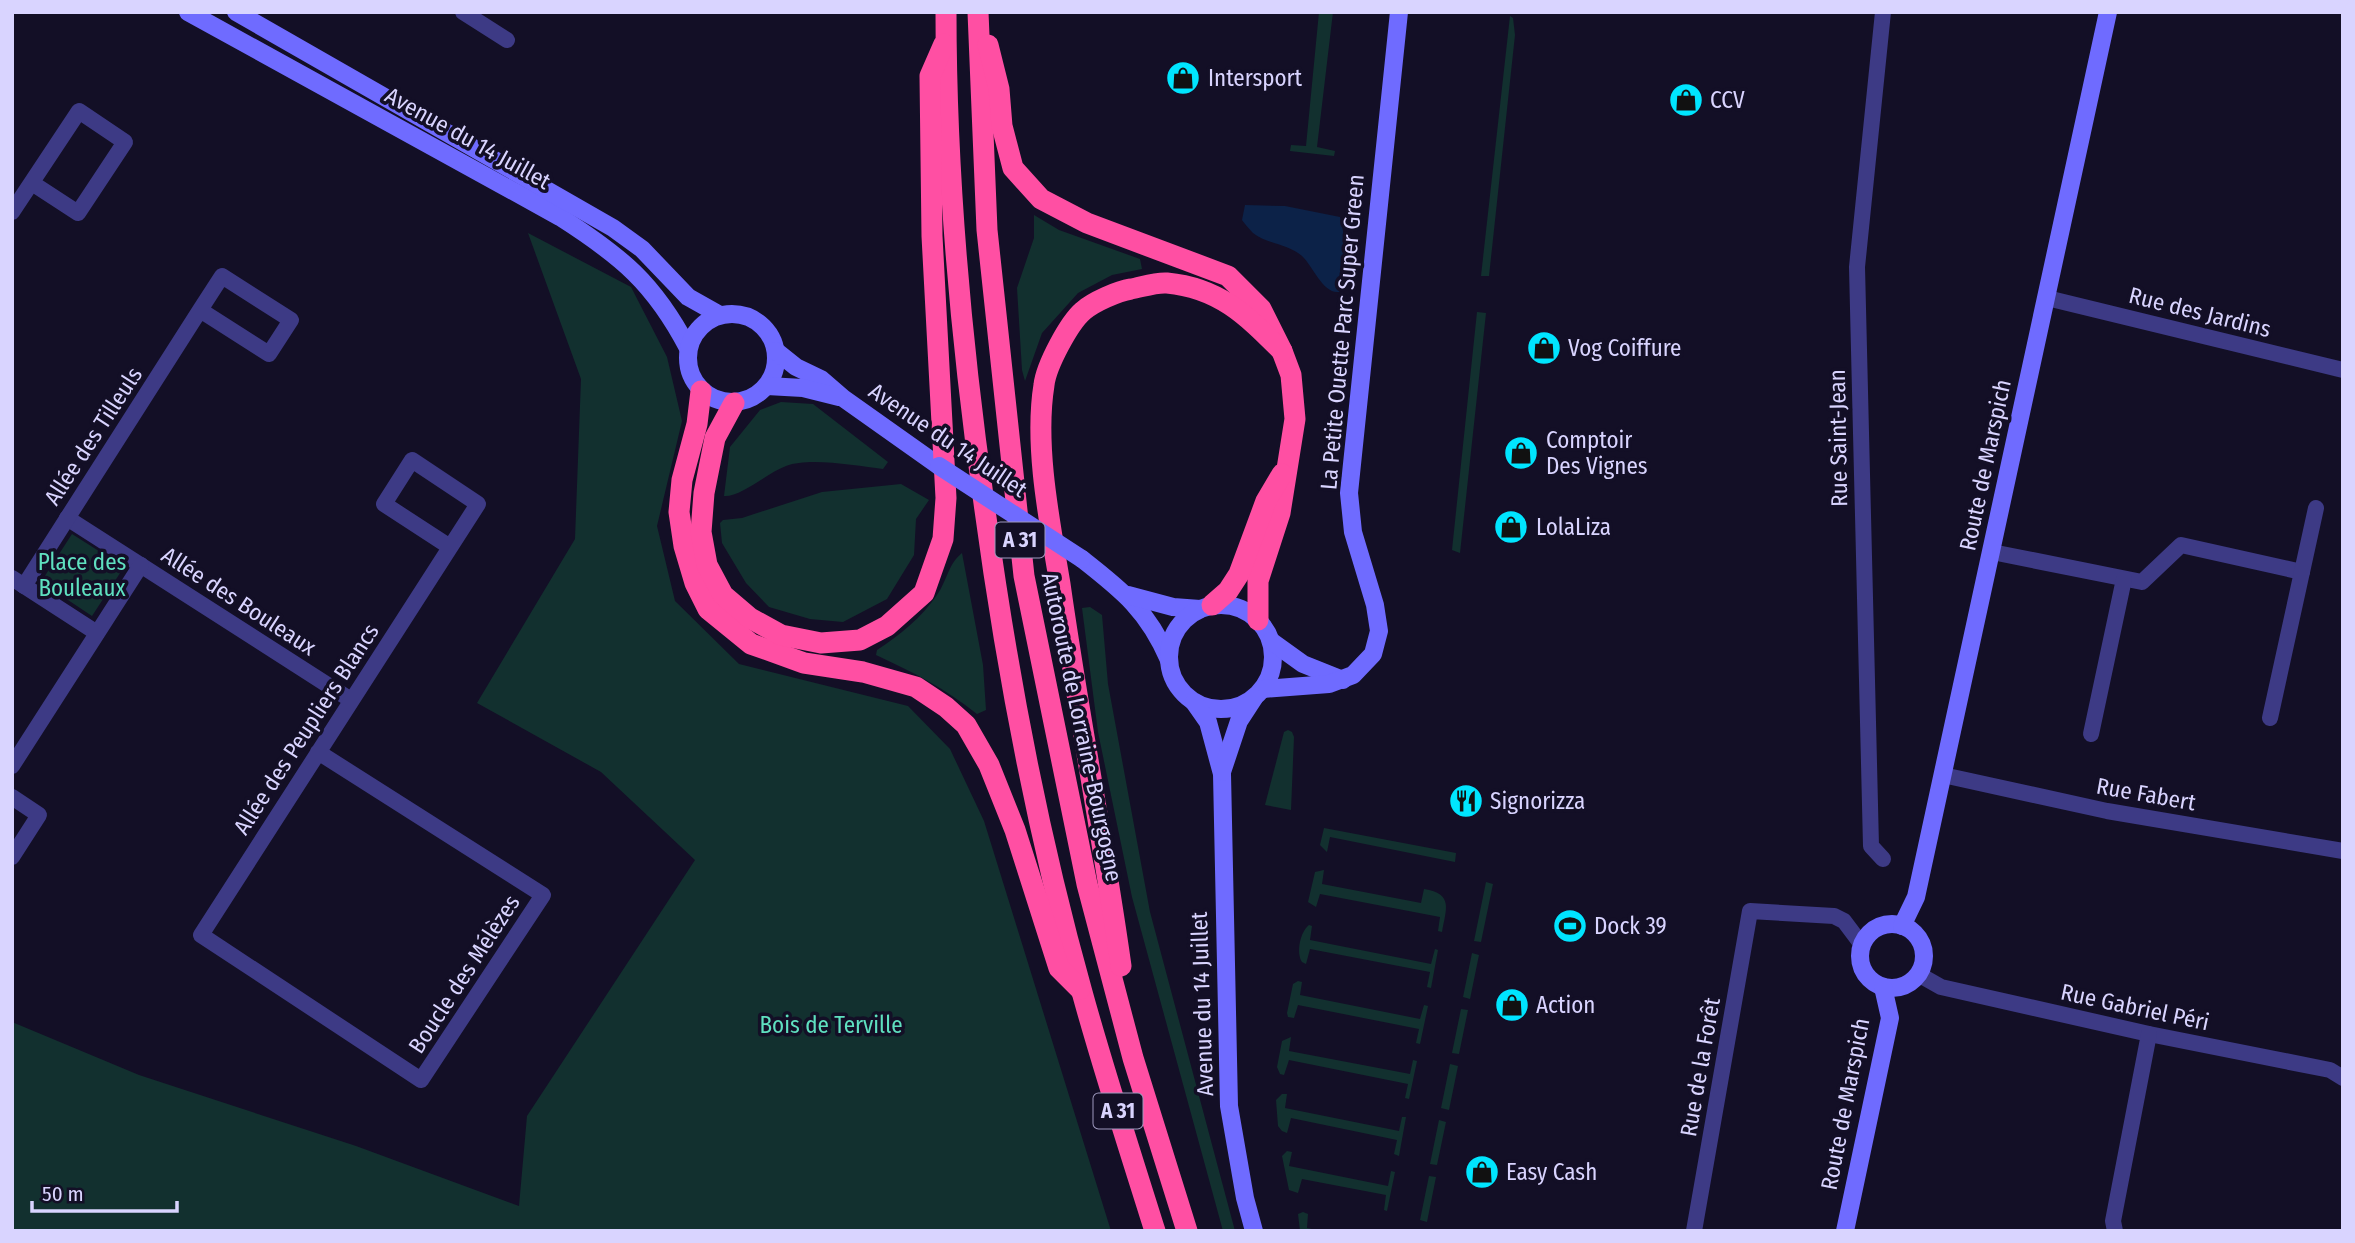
<svg xmlns="http://www.w3.org/2000/svg" width="2355" height="1243" font-family="'Fira Sans Condensed',sans-serif">
<style>
.green{fill:#12302f}
.water{fill:#0c2248}
.lines{fill:none;stroke-linecap:round;stroke-linejoin:round}
.street{stroke:#3d3a85;stroke-width:16}
.secondary{stroke:#6f6bff;stroke-width:18}
.highway{stroke:#ff4fa3;stroke-width:21}
.secondary-bridge{stroke:#6f6bff;stroke-width:18}
.labels{text-anchor:middle;stroke-width:7;stroke-linejoin:round;paint-order:stroke}
.shield{fill:#130f26;stroke:#9e99be;stroke-width:2}
.shield-label{font-size:21px;font-weight:bold;fill:#d9d4ff}
.poi-label{font-size:23px;fill:#d9d4ff;stroke:#130f26;text-anchor:start}
.street-label{font-size:23px;fill:#d9d4ff;stroke:#130f26}
.park-label{font-size:23px;fill:#5fe0c0;stroke:#130f26}
</style>
<rect width="100%" height="100%" fill="#130f26"/>
<g class="green">
<path d="M1319 12H1333L1317 147 1335 151 1334 156 1290 151 1291 145 1306 146Z"/>
<path d="M1510 16 1513 18 1515 35 1489 276H1481Z"/>
<path d="M1034 215 1059 230 1140 259 1142 269 1112 275 1078 293 1042 333 1025 381 1022 370 1017 288 1034 238Z"/>
<path d="M528 233 631 287 667 357 682 421 657 526 675 601 739 664 908 706 950 749 984 821 1111 1231H12V1022L139 1075 356 1146 519 1206 527 1116 695 860 601 772 477 703 575 539 581 379Z"/>
<path d="M1477 312 1486 313 1460 553 1452 550Z"/>
<path d="M781 402 813 404 888 462 883 469C857 466 810 457 786 466 767 473 741 497 724 496L730 447 760 410Z"/>
<path d="M901 484 929 500 916 519 914 555 887 599 843 622 810 619 769 607 746 583 722 543 720 523 723 520 742 518 822 492Z"/>
<path d="M72 534 124 567 92 616 41 582Z"/>
<path d="M962 553 983 665 986 710 977 714C946 689 913 672 876 655L877 650C899 636 922 617 937 595 947 581 948 564 962 553Z"/>
<path d="M1090 607 1102 615 1108 684 1150 912 1235 1231H1223L1132 897 1098 732 1082 608Z"/>
<path d="M1288 730 1292 732 1294 737 1291 810 1265 805 1284 732Z"/>
<path d="M1324 828 1456 853 1455 862 1330 837 1327 852 1320 845Z"/>
<path d="M1324 870 1322 884 1421 903 1424 889C1454 894 1446 909 1442 932L1438 931 1440 917 1320 894 1316 907 1308 902 1315 872Z"/>
<path d="M1486 882 1493 884 1481 942 1474 941Z"/>
<path d="M1309 925 1312 926 1310 940 1431 964 1435 949 1438 950 1431 988 1427 987 1430 972 1310 949 1306 964 1302 962C1296 953 1300 932 1309 925Z"/>
<path d="M1472 953 1479 955 1470 999 1463 997Z"/>
<path d="M1298 981 1302 982 1300 995 1420 1019 1424 1005 1428 1006 1420 1044 1416 1043 1419 1029 1298 1005 1294 1018 1288 1017 1287 1013 1293 984Z"/>
<path d="M1461 1009 1468 1010 1459 1054 1452 1053Z"/>
<path d="M1291 1037 1289 1051 1410 1074 1413 1060 1417 1061 1409 1099 1405 1098 1408 1084 1289 1060 1284 1075 1280 1074 1277 1067 1282 1041Z"/>
<path d="M1450 1064 1458 1066 1449 1110 1441 1108Z"/>
<path d="M1282 1094H1287L1285 1108 1399 1131 1402 1117H1406L1399 1156 1394 1154 1397 1140 1291 1118 1287 1133 1282 1131 1278 1126 1276 1100Z"/>
<path d="M1439 1120 1446 1122 1437 1165 1430 1164Z"/>
<path d="M1287 1151 1292 1152 1289 1166 1388 1186 1391 1171 1395 1172 1387 1211 1384 1210 1386 1195 1302 1179 1298 1193 1289 1190 1282 1156Z"/>
<path d="M1429 1176 1436 1177 1427 1222 1420 1220Z"/>
<path d="M1303 1212 1308 1214 1307 1228 1322 1231H1300L1298 1214Z"/>
</g>
<path class="water" d="M1245 205 1285 206 1340 217C1345 238 1351 273 1339 292 1323 294 1313 266 1302 256 1288 244 1267 244 1253 233 1249 229 1245 224 1242 220Z"/>
<g class="lines">
<g class="street">
<path d="M463 12 507 40"/>
<path d="M12 212 79 111 125 142 78 213 32 183"/>
<path d="M2047 298 2343 370"/>
<path d="M67 518 351 700"/>
<path d="M1992 552 2142 582 2181 545 2302 572"/>
<path d="M12 578 97 633"/>
<path d="M24 586 200 310 222 276 291 320 269 354 200 310"/>
<path d="M2270 718 2316 508"/>
<path d="M2091 734 2124 579"/>
<path d="M318 752 543 895 421 1080 201 935 478 504 412 460 384 504 450 547"/>
<path d="M12 766 141 565"/>
<path d="M1943 775 2107 811 2343 851"/>
<path d="M12 797 39 815 12 857"/>
<path d="M1883 859 1871 846 1857 267 1883 12"/>
<path d="M1918 974 1941 987 2149 1034 2330 1070 2343 1078"/>
<path d="M1694 1231 1750 911 1834 916 1844 921 1862 945"/>
<path d="M2115 1231 2113 1221 2149 1034"/>
</g>
<g class="secondary">
<path d="M188 12 560 217C621 256 654 283 688 348"/>
<path d="M236 12 613 228 642 249 688 297 720 315"/>
<circle cx="732" cy="358" r="44"/>
<path d="M776 351 796 367 821 379 843 398 939 466"/>
<path d="M767 386 803 388 839 397"/>
<path d="M1082 559C1123 591 1148 611 1169 660"/>
<path d="M1128 595 1173 607 1200 609"/>
<circle cx="1221" cy="657" r="52"/>
<path d="M1271 641 1303 664 1343 680"/>
<path d="M1263 689 1329 684 1353 675 1373 654 1379 631 1375 605 1353 532 1349 493 1399 12"/>
<path d="M1194 702 1208 722 1222 774 1229 1106 1245 1198 1254 1231"/>
<path d="M1222 772 1239 721 1254 698"/>
<circle cx="1892" cy="956" r="32"/>
<path d="M1902 926 1916 897 2108 12"/>
<path d="M1845 1231 1890 1018 1883 987"/>
</g>
<g class="highway">
<path d="M946 12C946 176 961 341 984 503 1006 667 1037 832 1082 992 1104 1072 1130 1151 1155 1231"/>
<path d="M978 12 987 230 1024 576 1087 884 1133 1058 1187 1231"/>
<path d="M988 45 999 89 1002 126 1013 168 1041 199 1087 223 1228 276 1261 309 1282 351 1291 375 1295 419 1280 513 1258 581V620"/>
<path d="M701 391 697 424 682 480 679 512 684 546 695 583 708 609 751 644 804 663 863 672 916 687 946 707 966 725 989 765 1015 830 1059 968 1080 989"/>
<path d="M734 403 715 438 704 493 701 532 707 565 723 595 750 618 781 635 821 643 860 640 887 626 924 593 943 539 946 498 932 236 930 76 944 44"/>
<path d="M1212 605 1228 591 1239 574 1266 501 1282 474"/>
<path d="M1121 966C1103 838 1078 712 1060 584 1050 524 1034 446 1044 385 1046 366 1069 323 1083 311 1093 302 1118 291 1131 289 1142 287 1156 282 1167 283 1220 288 1247 316 1282 351"/>
</g>
<path class="secondary-bridge" d="M939 466 1082 559"/>
</g>
<defs>
<g id="shop-disc" transform="scale(1.75)"><circle r="9.5" fill="#00e5ff" stroke="#130f26"/><path d="M-5-2.5h2.3a2.7 3.5 0 0 1 5.4 0H5L5.5 6h-11ZM-1.5-2.5h3a1.5 2.3 0 0 0-3 0Z" fill="#111"/></g>
<g id="restaurant-disc" transform="scale(1.75)"><circle r="9.5" fill="#00e5ff" stroke="#130f26"/><path d="M-5-6h1v4h1v-4h1v4h1v-4h1v5L-1.5 .5V6h-2V.5L-5-1ZM5-6V6H3V1.5H1.5Q1.5-4 5-6Z" fill="#111"/></g>
<g id="stadium-disc" transform="scale(1.75)"><circle r="9.5" fill="#00e5ff" stroke="#130f26"/><path d="M0-5a6.5 5 0 1 0 0 10a6.5 5 0 1 0 0-10ZM-3.5-1.8h7v3.6h-7Z" fill="#111"/></g>
</defs>
<g fill-rule="evenodd">
<use href="#shop-disc" x="1183" y="78"/>
<use href="#shop-disc" x="1686" y="100"/>
<use href="#shop-disc" x="1544" y="348"/>
<use href="#shop-disc" x="1521" y="453"/>
<use href="#shop-disc" x="1511" y="527"/>
<use href="#restaurant-disc" x="1466" y="801"/>
<use href="#stadium-disc" x="1570" y="926"/>
<use href="#shop-disc" x="1512" y="1005"/>
<use href="#shop-disc" x="1482" y="1172"/>
</g>
<g class="labels">
<g class="shield">
<rect x="995.5" y="522.5" width="49" height="35" rx="5"/>
<rect x="1093.5" y="1093.5" width="49" height="35" rx="5"/>
</g>
<g class="shield-label">
<text x="1020" y="547">A 31</text>
<text x="1118" y="1118">A 31</text>
</g>
<g class="poi-label">
<text x="1208" y="86">Intersport</text>
<text x="1710" y="108">CCV</text>
<text x="1568" y="356">Vog Coiffure</text>
<text x="1546" y="448">Comptoir<tspan x="1546" dy="26">Des Vignes</tspan></text>
<text x="1536" y="535">LolaLiza</text>
<text x="1490" y="809">Signorizza</text>
<text x="1594" y="934">Dock 39</text>
<text x="1536" y="1013">Action</text>
<text x="1506" y="1180">Easy Cash</text>
</g>
<g class="street-label">
<text transform="translate(468 138) rotate(29)" y="8">Avenue du 14 Juillet</text>
<text transform="translate(2200 312) rotate(14)" y="8">Rue des Jardins</text>
<text transform="translate(1342 332) rotate(-85)" y="8">La Petite Ouette Parc Super Green</text>
<text transform="translate(93 436) rotate(-57)" y="8">Allée des Tilleuls</text>
<text transform="translate(1838 438) rotate(-91)" y="8">Rue Saint-Jean</text>
<text transform="translate(948 440) rotate(34)" y="8">Avenue du 14 Juillet</text>
<text transform="translate(1985 465) rotate(-78)" y="8">Route de Marspich</text>
<text transform="translate(239 601) rotate(33)" y="8">Allée des Bouleaux</text>
<text transform="translate(1082 727) rotate(78)" y="8">Autoroute de Lorraine-Bourgogne</text>
<text transform="translate(306 729) rotate(-57)" y="8">Allée des Peupliers Blancs</text>
<text transform="translate(2146 794) rotate(10)" y="8">Rue Fabert</text>
<text transform="translate(464 974) rotate(-57)" y="8">Boucle des Mélèzes</text>
<text transform="translate(1202 1004) rotate(-92)" y="8">Avenue du 14 Juillet</text>
<text transform="translate(2135 1007) rotate(12)" y="8">Rue Gabriel Péri</text>
<text transform="translate(1700 1067) rotate(-80)" y="8">Rue de la Forêt</text>
<text transform="translate(1845 1104) rotate(-79)" y="8">Route de Marspich</text>
</g>
<g class="park-label">
<text x="82" y="570">Place des<tspan x="82" dy="26">Bouleaux</tspan></text>
<text x="831" y="1033">Bois de Terville</text>
</g>
</g>
<rect width="2355" height="1243" fill="none" stroke="#d9d4ff" stroke-width="28"/>
<path d="M32 1201v10h145v-10" fill="none" stroke="#d9d4ff" stroke-width="3.5"/>
<text x="42" y="1201" font-size="21" fill="#d9d4ff" stroke="#130f26" stroke-width="5" paint-order="stroke">50 m</text>
</svg>
